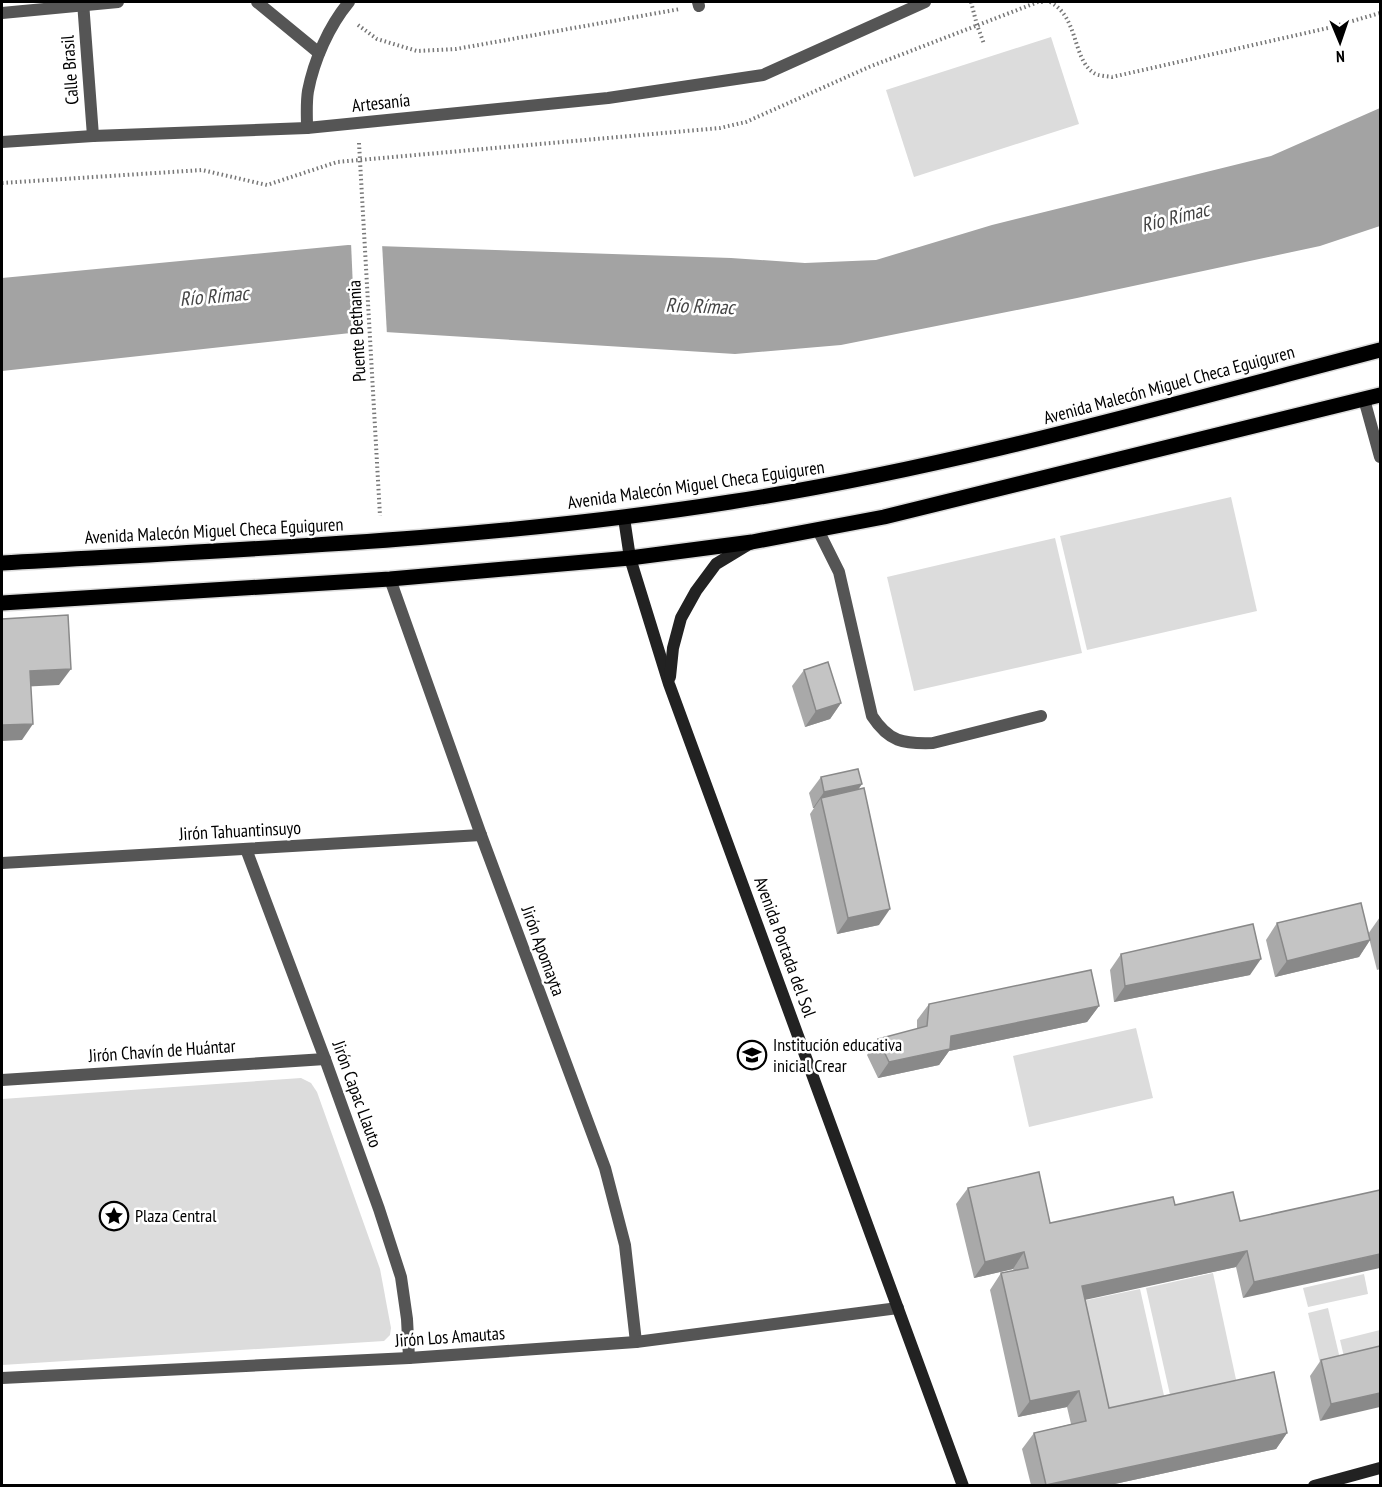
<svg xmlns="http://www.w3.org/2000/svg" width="1382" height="1487" font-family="'PT Sans Narrow',sans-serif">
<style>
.green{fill:#dcdcdc}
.water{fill:#a3a3a3}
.pier{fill:#fff}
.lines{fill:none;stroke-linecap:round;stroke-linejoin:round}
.primary-casing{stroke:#dbdbdb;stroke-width:18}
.path{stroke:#777;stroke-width:4;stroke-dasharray:1.5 3;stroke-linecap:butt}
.lane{stroke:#555;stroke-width:12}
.street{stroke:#555;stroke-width:12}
.secondary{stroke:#222;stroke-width:12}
.primary{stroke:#000;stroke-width:15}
.wall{fill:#a9a9a9}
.shaded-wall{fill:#898989}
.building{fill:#c4c4c4;stroke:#898989;stroke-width:1.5}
.labels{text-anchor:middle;stroke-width:5;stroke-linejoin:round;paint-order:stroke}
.street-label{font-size:18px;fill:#000;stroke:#fff}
.poi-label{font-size:18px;fill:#000;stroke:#fff;text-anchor:start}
.water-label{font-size:20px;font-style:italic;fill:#444;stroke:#fff}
</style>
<rect width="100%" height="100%" fill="#fff"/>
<g class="green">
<path d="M1051 37 1079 124 914 177 886 90Z"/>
<path d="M1231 497 1257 611 1087 650 1060 536Z"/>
<path d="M1055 538 1082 653 914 691 887 577Z"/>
<path d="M1136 1028 1153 1098 1029 1127 1013 1056Z"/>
<path d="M301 1078 311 1083 317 1092 380 1269 391 1328 390 1335 384 1341 2 1365V1099Z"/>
<path d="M1213 1273 1237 1384 1171 1399 1146 1288Z"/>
<path d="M1364 1274 1368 1294 1308 1307 1303 1288Z"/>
<path d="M1140 1289 1165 1400 1098 1415 1073 1303Z"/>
<path d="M1328 1308 1341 1363 1321 1367 1308 1313Z"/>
<path d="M1380 1330V1353L1345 1361 1340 1340Z"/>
</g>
<path class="water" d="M1380 108V226L1320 246 1077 298 841 345 735 354 369 331 2 371V278L348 245 731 258 805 263 876 260 992 225 1271 156Z"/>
<path class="pier" d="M351 242 382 243 387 335H355Z"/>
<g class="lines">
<g class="primary-casing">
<g id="primary">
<path d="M2 563C245 549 489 540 730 502 950 468 1165 406 1380 350"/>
<path d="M2 603 390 579 630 558 752 542 884 517 1380 395"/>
</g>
</g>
<g class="path">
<path d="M971 2 977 25 984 44"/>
<path d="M1050 2C1079 17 1072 59 1094 73 1098 76 1107 76 1112 77L1328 28 1380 13"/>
<path d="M358 25 377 39 417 51 456 49 680 9"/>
<path d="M359 143 380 516"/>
<path d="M2 183 202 170 267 185 337 162 720 128 746 122 869 67 1038 2H1045"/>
</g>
<g class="lane">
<path d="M698 2 699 6"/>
<path d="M818 530 839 572 872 716C889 742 903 744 933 743L1041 716"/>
</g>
<g class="street">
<path d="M83 2 93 136"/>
<path d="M257 2 319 53"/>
<path d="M2 13 118 2"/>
<path d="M307 128C307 116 306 103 308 91 314 60 329 26 349 2"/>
<path d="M2 142 93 136 307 128 608 98 763 75 925 2"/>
<path d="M1364 399 1380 457"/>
<path d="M390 579 481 835 605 1168 625 1245 636 1342"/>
<path d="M246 849 325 1059 379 1209 401 1277 407 1319 409 1358"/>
<path d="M2 863 481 835"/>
<path d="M2 1080 325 1059"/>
<path d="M2 1378 409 1358 636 1342 898 1308"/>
</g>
<g class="secondary">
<path d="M624 518 630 558 669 684 963 1486"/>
<path d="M670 677 673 648 681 618 696 591 716 564 749 544"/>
<path d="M1314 1486 1380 1468"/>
</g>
<use href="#primary" class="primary"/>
</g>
<g class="wall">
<path d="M804 670 841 703 830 719 805 727 792 686Z"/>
<path d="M821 777 862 784 857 790 879 925 837 934 810 814 814 808H813L809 793Z"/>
<path d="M1380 917V969L1377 970 1368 934Z"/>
<path d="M1277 923 1370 940 1359 957 1275 977 1266 940Z"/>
<path d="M1121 954 1250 975 1114 1002 1110 970Z"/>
<path d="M929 1004 1099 1006 1087 1022 949 1051 939 1065 878 1078 867 1055 878 1039 917 1029V1020Z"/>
<path d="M968 1188 1050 1223 1175 1205 1240 1221 1380 1190 1243 1298 1236 1267 1085 1299 1109 1408 1287 1433 1276 1449 1110 1485H1031L1022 1449 1034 1433 1071 1424 1067 1407 1018 1417 990 1290 1001 1273 1014 1271 1013 1269 974 1278 956 1204Z"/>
<path d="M1380 1346 1320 1421 1310 1376 1321 1360Z"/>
</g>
<g class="shaded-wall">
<path d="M71 669 59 685 19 687 30 671Z"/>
<path d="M841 703 830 719 805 727 816 711Z"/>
<path d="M33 724 22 740 2 741V725Z"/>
<path d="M862 784 851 800 821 798 814 808H813L824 792Z"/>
<path d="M890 909 879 925 837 934 848 918Z"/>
<path d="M1370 940 1359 957 1275 977 1287 961Z"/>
<path d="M1261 959 1250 975 1114 1002 1125 986Z"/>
<path d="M1099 1006 1087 1022 949 1051 939 1065 878 1078 889 1062 951 1036Z"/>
<path d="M1247 1251 1236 1267 1071 1303 1082 1286Z"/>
<path d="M1024 1252 1013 1269 974 1278 985 1262Z"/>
<path d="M1380 1254V1268L1243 1298 1254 1282Z"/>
<path d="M1079 1391 1067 1407 1018 1417 1030 1401Z"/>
<path d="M1380 1393V1407L1320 1421 1331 1404Z"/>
<path d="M1287 1433 1276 1449 1110 1485H1048Z"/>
</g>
<g class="building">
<path d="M68 615 71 669 30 671 33 724 2 725V619Z"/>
<path d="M828 662 841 703 816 711 804 670Z"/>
<path d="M858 769 862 784 824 792 821 777Z"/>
<path d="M864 788 890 909 848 918 821 798Z"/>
<path d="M1361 903 1370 940 1287 961 1277 923Z"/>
<path d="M1253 924 1261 959 1125 986 1121 954Z"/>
<path d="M1091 970 1099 1006 951 1036 950 1049 889 1062 878 1039 927 1026 929 1004Z"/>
<path d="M1039 1172 1050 1223 1173 1197 1175 1205 1233 1192 1240 1221 1380 1190V1254L1254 1282 1247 1251 1082 1286 1109 1408 1274 1372 1287 1433 1046 1485 1034 1433 1086 1421 1079 1391 1030 1401 1001 1273 1028 1268 1024 1252 985 1262 968 1188Z"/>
<path d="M1380 1346V1393L1331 1404 1321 1360Z"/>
</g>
<defs>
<g id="school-ring" transform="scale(1.5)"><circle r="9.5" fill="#fff" stroke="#000" stroke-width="1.5"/><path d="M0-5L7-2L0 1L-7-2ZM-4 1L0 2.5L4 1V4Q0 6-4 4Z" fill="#000"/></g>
<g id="sight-ring" transform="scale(1.5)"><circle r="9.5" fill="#fff" stroke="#000" stroke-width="1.5"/><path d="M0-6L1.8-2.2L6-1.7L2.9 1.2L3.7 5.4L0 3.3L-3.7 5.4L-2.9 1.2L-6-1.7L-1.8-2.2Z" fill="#000"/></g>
</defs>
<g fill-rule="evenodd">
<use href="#school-ring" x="752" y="1055"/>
<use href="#sight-ring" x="114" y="1216"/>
</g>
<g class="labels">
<g class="street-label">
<text transform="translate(70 70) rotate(-94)" y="6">Calle Brasil</text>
<text transform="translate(381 103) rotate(-6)" y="6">Artesanía</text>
<text transform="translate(357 331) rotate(-93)" y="6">Puente Bethania</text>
<text transform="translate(1169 385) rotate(-15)" y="6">Avenida Malecón Miguel Checa Eguiguren</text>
<text transform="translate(696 485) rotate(-8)" y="6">Avenida Malecón Miguel Checa Eguiguren</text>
<text transform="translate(214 531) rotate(-3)" y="6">Avenida Malecón Miguel Checa Eguiguren</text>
<text transform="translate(240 831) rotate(-3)" y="6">Jirón Tahuantinsuyo</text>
<text transform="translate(785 947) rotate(70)" y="6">Avenida Portada del Sol</text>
<text transform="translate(543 951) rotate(70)" y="6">Jirón Apomayta</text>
<text transform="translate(162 1051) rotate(-4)" y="6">Jirón Chavín de Huántar</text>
<text transform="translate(357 1094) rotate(70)" y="6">Jirón Capac Llauto</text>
<text transform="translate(450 1337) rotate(-4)" y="6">Jirón Los Amautas</text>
</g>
<g class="poi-label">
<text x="773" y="1051">Institución educativa<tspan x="773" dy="21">inicial Crear</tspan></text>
<text x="135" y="1222">Plaza Central</text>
</g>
<g class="water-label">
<text transform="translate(1175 217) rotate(-14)" y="7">Río Rímac</text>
<text transform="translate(214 296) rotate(-5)" y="7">Río Rímac</text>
<text transform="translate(700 306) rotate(2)" y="7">Río Rímac</text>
</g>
</g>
<rect width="1382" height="1487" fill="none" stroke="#000000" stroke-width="6"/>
<g transform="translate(1340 42) rotate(178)" stroke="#ffffff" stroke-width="4.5" paint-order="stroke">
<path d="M0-4.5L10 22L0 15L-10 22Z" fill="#000000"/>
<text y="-9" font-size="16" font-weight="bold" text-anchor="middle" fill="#000000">N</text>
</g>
</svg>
